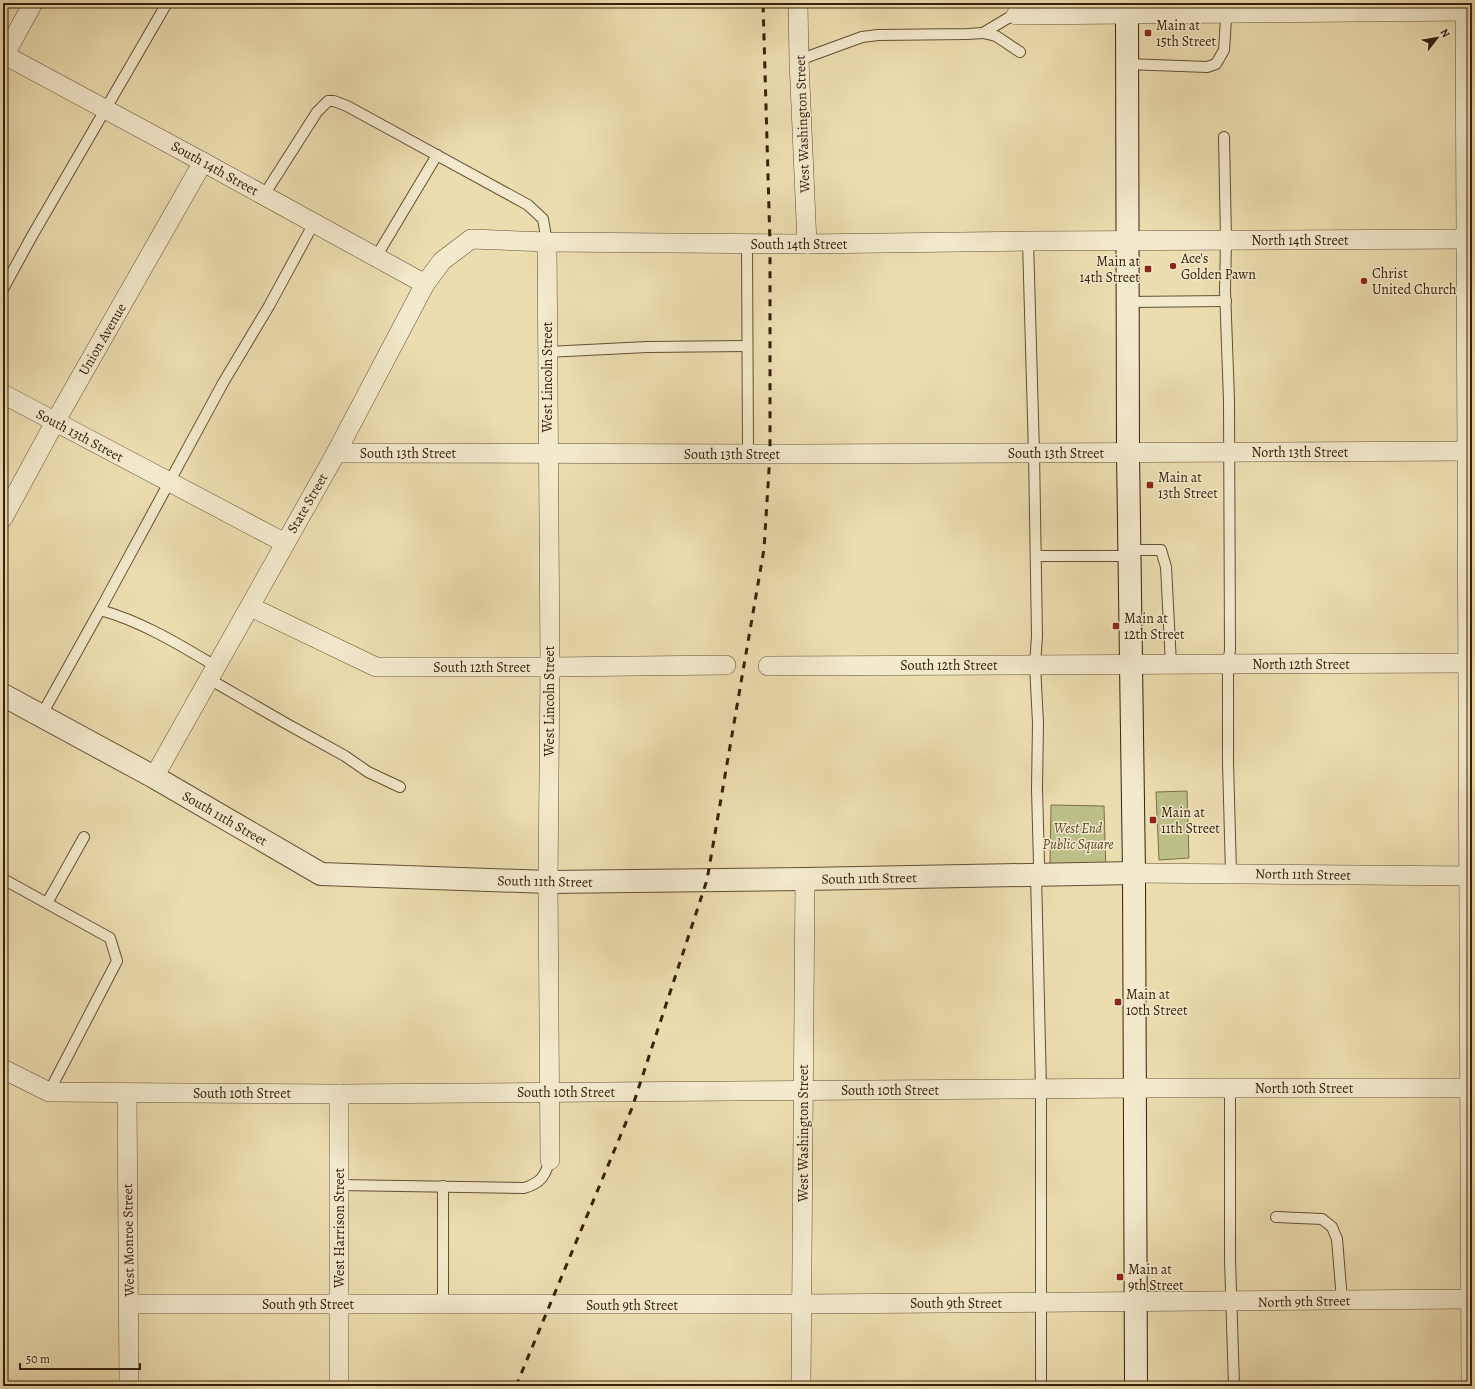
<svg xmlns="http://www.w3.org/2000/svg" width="1475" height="1389" font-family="Alegreya,serif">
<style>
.green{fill:#bcc088;stroke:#7a704a}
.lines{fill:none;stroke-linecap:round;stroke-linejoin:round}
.service-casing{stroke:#654f34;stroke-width:12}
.minor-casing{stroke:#654f34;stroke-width:20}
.tertiary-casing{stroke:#654f34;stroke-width:24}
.secondary-casing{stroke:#38200b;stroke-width:24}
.service{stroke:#f3e9cc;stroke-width:10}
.minor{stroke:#f3e9cc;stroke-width:19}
.tertiary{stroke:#f3e9cc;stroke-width:22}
.secondary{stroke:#f3e9cc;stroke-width:22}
.rail{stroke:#38200b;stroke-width:3;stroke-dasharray:7 7;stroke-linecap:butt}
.poi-dot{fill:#8f2418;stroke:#f3e9cc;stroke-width:1.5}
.labels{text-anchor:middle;stroke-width:3;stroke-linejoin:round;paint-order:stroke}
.poi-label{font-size:14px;fill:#38200b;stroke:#f3e9cc;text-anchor:start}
.street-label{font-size:14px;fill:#38200b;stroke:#f3e9cc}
.park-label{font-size:14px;font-style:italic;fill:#59482a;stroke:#f3e9cc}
</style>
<rect width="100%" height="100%" fill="#ecddb0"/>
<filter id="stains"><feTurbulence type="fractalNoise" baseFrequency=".005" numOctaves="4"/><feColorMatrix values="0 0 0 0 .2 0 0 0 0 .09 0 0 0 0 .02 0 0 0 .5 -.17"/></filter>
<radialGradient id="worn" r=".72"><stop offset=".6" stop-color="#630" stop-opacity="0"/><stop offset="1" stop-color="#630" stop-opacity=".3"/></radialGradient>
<g class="green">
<path d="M1187 791 1189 858 1159 860 1156 792Z"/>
<path d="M1051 805 1104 806 1106 872 1050 866Z"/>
</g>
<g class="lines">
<g class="service-casing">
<g id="service">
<path d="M983 33 996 36 1020 52"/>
<path d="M799 60 862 37 878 35 967 34 983 33 1008 18 1016 15"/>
<path d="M1127 64 1207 67 1216 64 1224 50 1227 3"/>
<path d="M1224 137 1226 240 1225 290 1229 400 1230 650 1228 664V762L1231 873"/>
<path d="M264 195 317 112 328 101H334L347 106 528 205 543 219 547 242"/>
<path d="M1028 241 1034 453 1037 636 1035 665 1038 723 1037 789 1039 864 1036 874 1041 1089V1386"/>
<path d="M747 244 748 454"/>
<path d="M376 257 437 155"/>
<path d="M3 289 32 236 167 3"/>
<path d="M1128 302 1226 301"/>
<path d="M547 352 647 347 747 346"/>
<path d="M1129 550H1161L1166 567 1171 664"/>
<path d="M1036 556H1129"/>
<path d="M217 667C180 645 141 621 100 610L223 383 269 306 314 223"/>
<path d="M209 679 287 724 345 756 368 772 400 787"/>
<path d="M41 716 100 610"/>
<path d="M3 879 110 938 117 961 49 1092"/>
<path d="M47 903 84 837"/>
<path d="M1230 1088V1259L1234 1386"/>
<path d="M339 1185 524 1188C541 1183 545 1176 550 1160"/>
<path d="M1276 1217 1322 1219 1332 1227 1337 1239 1342 1300"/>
<path d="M443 1305V1186"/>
</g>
</g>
<g class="minor-casing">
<g id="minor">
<path d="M798 3 799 60 807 244"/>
<path d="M1465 3 1471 1386"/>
<path d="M1016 15 1472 11"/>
<path d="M3 54 203 162 425 284"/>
<path d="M3 58 33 3"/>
<path d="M547 242 550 667 548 882 550 1160"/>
<path d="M3 394 285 543"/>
<path d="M336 453 802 454 1472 451"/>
<path d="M3 518 55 422 203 162"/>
<path d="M251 607 376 667H550L726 665"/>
<path d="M768 666 1472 663"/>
<path d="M154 777 336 453 425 284 442 261 471 239 547 242 807 244 1028 241 1472 239"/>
<path d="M1134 873 1472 876"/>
<path d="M3 1069 49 1092 339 1094 1135 1088H1472"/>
<path d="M127 1093 129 1386"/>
<path d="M129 1304H802L1472 1299"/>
<path d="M339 1386V1094"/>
<path d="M801 1386 805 879"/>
</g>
</g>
<g class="tertiary-casing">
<path id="tertiary" d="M3 695 154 777 321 874 548 882 805 879 1134 873"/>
</g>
<g class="secondary-casing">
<path id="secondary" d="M1127 3 1128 453 1134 873 1136 1386"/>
</g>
<use href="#service" class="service"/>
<use href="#minor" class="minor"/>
<use href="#tertiary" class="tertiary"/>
<use href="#secondary" class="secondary"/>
<path class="rail" d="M516 1386 632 1108 707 880 764 549 770 454V244L763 3"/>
</g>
<g class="poi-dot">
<rect x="1144" y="29" width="8" height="8" rx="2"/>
<circle cx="1173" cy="266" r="4"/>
<rect x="1144" y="265" width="8" height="8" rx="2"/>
<circle cx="1364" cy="281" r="4"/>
<rect x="1146" y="481" width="8" height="8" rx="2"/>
<rect x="1112" y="622" width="8" height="8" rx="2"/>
<rect x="1149" y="816" width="8" height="8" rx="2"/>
<rect x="1114" y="998" width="8" height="8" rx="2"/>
<rect x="1116" y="1273" width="8" height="8" rx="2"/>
</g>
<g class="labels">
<g class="poi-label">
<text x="1156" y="30">Main at<tspan x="1156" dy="16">15th Street</tspan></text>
<text x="1181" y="263">Ace's<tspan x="1181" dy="16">Golden Pawn</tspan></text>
<text x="1140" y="266" text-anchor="end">Main at<tspan x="1140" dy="16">14th Street</tspan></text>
<text x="1372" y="278">Christ<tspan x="1372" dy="16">United Church</tspan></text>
<text x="1158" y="482">Main at<tspan x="1158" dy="16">13th Street</tspan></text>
<text x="1124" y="623">Main at<tspan x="1124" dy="16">12th Street</tspan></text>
<text x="1161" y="817">Main at<tspan x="1161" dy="16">11th Street</tspan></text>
<text x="1126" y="999">Main at<tspan x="1126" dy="16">10th Street</tspan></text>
<text x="1128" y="1274">Main at<tspan x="1128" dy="16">9th Street</tspan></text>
</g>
<g class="street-label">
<text transform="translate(802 124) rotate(-92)" y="5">West Washington Street</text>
<text transform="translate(215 168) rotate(29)" y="5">South 14th Street</text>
<text x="1300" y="245">North 14th Street</text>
<text x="799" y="249">South 14th Street</text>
<text transform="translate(102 339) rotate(-60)" y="5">Union Avenue</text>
<text transform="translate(547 377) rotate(-90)" y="5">West Lincoln Street</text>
<text transform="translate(80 435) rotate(28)" y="5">South 13th Street</text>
<text x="1300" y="457">North 13th Street</text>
<text x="408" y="458">South 13th Street</text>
<text x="1056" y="458">South 13th Street</text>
<text x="732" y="459">South 13th Street</text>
<text transform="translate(307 503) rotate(-60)" y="5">State Street</text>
<text x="1301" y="669">North 12th Street</text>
<text x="949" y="670">South 12th Street</text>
<text x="482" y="672">South 12th Street</text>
<text transform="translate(549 701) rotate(-90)" y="5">West Lincoln Street</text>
<text transform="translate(225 818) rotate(30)" y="5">South 11th Street</text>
<text transform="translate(1303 874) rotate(1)" y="5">North 11th Street</text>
<text transform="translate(869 878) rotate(-1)" y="5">South 11th Street</text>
<text transform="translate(545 881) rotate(1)" y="5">South 11th Street</text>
<text x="1304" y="1093">North 10th Street</text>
<text x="890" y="1095">South 10th Street</text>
<text x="566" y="1097">South 10th Street</text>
<text x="242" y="1098">South 10th Street</text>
<text transform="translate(803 1133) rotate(-90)" y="5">West Washington Street</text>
<text transform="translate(339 1228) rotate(-90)" y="5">West Harrison Street</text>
<text transform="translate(128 1240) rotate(-91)" y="5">West Monroe Street</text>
<text transform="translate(1304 1301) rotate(-1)" y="5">North 9th Street</text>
<text x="956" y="1308">South 9th Street</text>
<text x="308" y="1309">South 9th Street</text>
<text x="632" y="1310">South 9th Street</text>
</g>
<g class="park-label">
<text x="1078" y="833">West End<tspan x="1078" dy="16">Public Square</tspan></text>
</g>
</g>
<rect width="1475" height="1389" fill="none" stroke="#ecddb0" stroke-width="16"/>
<rect x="4" y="4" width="1467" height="1381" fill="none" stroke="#38200b" stroke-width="2"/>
<rect x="8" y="8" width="1459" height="1373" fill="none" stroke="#38200b"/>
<g transform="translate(1437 38) rotate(59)" stroke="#f3e9cc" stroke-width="3" paint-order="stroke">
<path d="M0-3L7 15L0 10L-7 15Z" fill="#38200b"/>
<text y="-6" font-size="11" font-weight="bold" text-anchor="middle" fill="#38200b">N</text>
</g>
<path d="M20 1363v6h120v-6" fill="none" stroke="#38200b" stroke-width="2"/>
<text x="26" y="1363" font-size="12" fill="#38200b" stroke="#f3e9cc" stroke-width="3" paint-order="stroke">50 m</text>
<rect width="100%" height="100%" filter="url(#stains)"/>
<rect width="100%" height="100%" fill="url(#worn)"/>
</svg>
